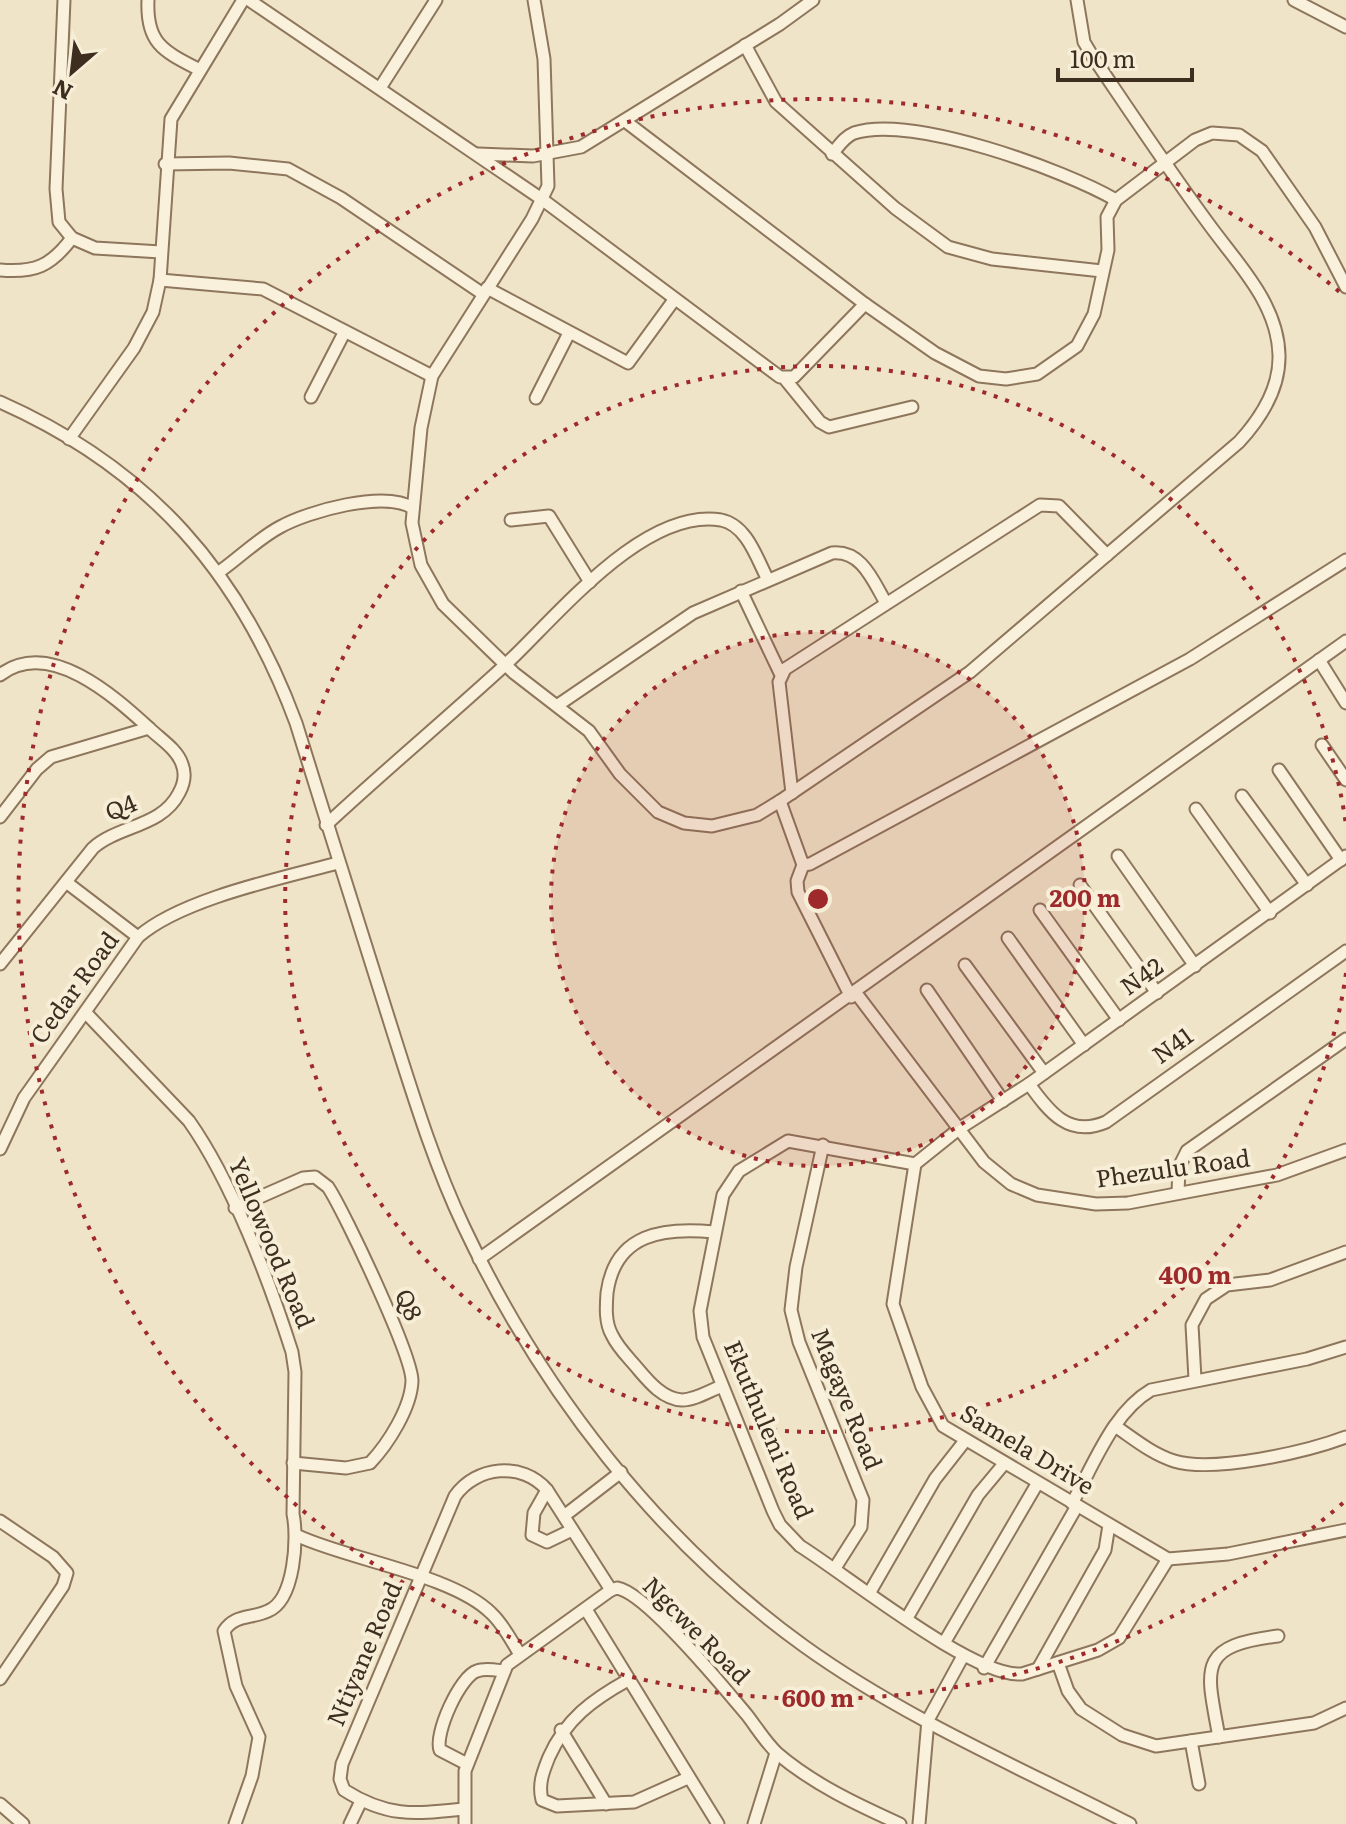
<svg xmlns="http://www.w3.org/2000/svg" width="1346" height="1824" font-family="Literata,serif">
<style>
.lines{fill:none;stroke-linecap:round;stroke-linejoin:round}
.minor-casing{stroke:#8d765c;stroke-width:15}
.minor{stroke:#faf1dc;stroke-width:11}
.ring{fill:none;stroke:#9e2a2b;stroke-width:4;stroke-dasharray:4 8}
.labels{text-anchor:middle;stroke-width:8;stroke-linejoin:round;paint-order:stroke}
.street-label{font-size:24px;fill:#3d2e20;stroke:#f7eed8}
.centre{fill:#9e2a2b;stroke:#f7eed8;stroke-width:4}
.ring-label{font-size:24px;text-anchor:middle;font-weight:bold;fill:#9e2a2b;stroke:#f7eed8;stroke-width:8;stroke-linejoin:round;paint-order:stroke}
</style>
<rect width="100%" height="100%" fill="#f0e4c8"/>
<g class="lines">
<g class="minor-casing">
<g id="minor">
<path d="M64 0 56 189 59 222 72 238 95 248 161 252"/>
<path d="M148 0C146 43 163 51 198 69"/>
<path d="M249 0 543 200 780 377H794L865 304"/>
<path d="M534 0 544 59 548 186 532 219 432 376 421 428 412 523 421 565 443 604 514 673 589 731 620 774 658 812 684 823 712 826 757 815 780 801 970 672 1239 442C1261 418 1280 389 1279 355 1278 303 1236 262 1208 223 1168 169 1131 113 1093 57L1084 42 1077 0"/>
<path d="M1294 0 1346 27"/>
<path d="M745 45 776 102 895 208 948 247 992 259 1102 271"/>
<path d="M380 88 436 0"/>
<path d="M625 121 865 304 935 353 979 376 1006 379 1037 374 1077 346 1094 314 1108 250 1107 217 1116 200 1195 140 1212 133 1239 135 1262 151 1315 227 1346 287"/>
<path d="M478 154 533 156 581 147 780 24 813 0"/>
<path d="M832 154C839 146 844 137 854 133 912 114 1064 170 1116 200"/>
<path d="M165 164 229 163 288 169 341 198 483 294"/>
<path d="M0 270C35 273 51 266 72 238"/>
<path d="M160 280 263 289 432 376"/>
<path d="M487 288 628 363 674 300"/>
<path d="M785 379 820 422 829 427 912 407"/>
<path d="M311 397 344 333"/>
<path d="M536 398 569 333"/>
<path d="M0 402C149 468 240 572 296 723 328 825 359 927 392 1029 413 1095 434 1164 464 1227 541 1390 657 1540 804 1646 904 1718 1021 1768 1130 1824"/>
<path d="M69 439 134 348 153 312 160 280 171 119 243 0"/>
<path d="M511 520 549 516 590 582"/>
<path d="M219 572C239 558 259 538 280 527 309 511 384 490 413 508"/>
<path d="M741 591 781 675"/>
<path d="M1319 660 1346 703"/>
<path d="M0 675C49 637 115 697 149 728 160 739 177 749 182 764 186 774 184 784 179 793 162 827 119 825 93 848L0 964"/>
<path d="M558 705 693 613 832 553C862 550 873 581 886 603"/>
<path d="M1322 745 1346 780"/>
<path d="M1279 770 1341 860"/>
<path d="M792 793 779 682 785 669 1040 505 1059 506 1107 555"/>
<path d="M1242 796 1307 885"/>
<path d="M780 801 803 865 810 864 1190 659 1346 560"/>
<path d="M1196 809 1270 913"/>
<path d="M0 817 37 769 51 757 149 728"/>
<path d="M326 825C384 771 445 720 504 666 555 619 643 507 721 520 747 525 757 559 768 580"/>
<path d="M1118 856 1195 966"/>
<path d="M803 865 797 881 798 892 851 997"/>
<path d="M66 882 138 937"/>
<path d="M1080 885 1157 993"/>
<path d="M1040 910 1119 1020"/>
<path d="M1008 938 1084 1045"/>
<path d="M965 965 1044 1073"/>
<path d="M927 990 1003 1101"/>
<path d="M856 993 984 1162 1011 1184 1037 1195 1096 1204 1128 1203 1277 1175 1346 1150"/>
<path d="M86 1013 189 1121C232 1182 269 1280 292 1352L295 1372 293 1514C298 1537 295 1600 268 1611 251 1619 235 1614 224 1631L236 1686 259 1737 252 1776 235 1824"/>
<path d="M1029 1084C1049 1112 1069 1138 1106 1122L1346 951"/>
<path d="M823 1145 796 1267 791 1310 799 1342 863 1500 861 1527 835 1568"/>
<path d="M0 1149 24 1098 138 937C181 899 282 878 338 863"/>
<path d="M915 1164 788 1141 739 1171 723 1195 700 1311 703 1337 773 1511 780 1525 800 1546C848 1576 974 1678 1022 1674L1098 1650 1119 1638 1168 1559"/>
<path d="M915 1164 893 1304 922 1387 943 1426 1168 1559 1228 1554 1346 1530"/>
<path d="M915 1164 960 1128 1029 1084 1346 856"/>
<path d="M1178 1193 1179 1167 1187 1151 1346 1039"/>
<path d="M235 1208 303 1178 315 1177 328 1187C345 1213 412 1355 412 1381 411 1408 388 1444 370 1463L346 1468 293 1463"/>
<path d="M714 1232C664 1227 615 1233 607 1293 606 1307 605 1323 612 1335 618 1348 629 1358 638 1369 649 1382 663 1399 682 1400 695 1400 709 1391 722 1386"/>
<path d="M479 1259 1346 641"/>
<path d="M1195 1379 1192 1325 1206 1299 1227 1285 1270 1280 1346 1252"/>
<path d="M1115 1426C1134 1439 1152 1454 1174 1461 1214 1473 1306 1452 1346 1437"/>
<path d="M547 1490 534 1513 532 1535 547 1542 572 1530"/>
<path d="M1072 1503C1094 1465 1112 1413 1151 1390L1307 1359 1346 1347"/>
<path d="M564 1516 621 1472"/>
<path d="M0 1521 53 1557 67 1573 63 1586 0 1679"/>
<path d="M298 1536C350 1560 453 1575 491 1613 503 1624 511 1640 519 1653"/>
<path d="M611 1590 617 1588C647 1593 725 1689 747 1715 757 1728 766 1743 778 1754 813 1784 858 1805 900 1824"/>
<path d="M870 1592 935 1479 964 1442"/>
<path d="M587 1611 718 1824"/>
<path d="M907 1618 978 1495 1003 1465"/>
<path d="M944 1643 1037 1484"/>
<path d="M1058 1663 1068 1691 1081 1709 1122 1735 1156 1746 1314 1723 1346 1708"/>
<path d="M984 1668 1077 1506"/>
<path d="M1038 1669 1105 1550 1109 1525"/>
<path d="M628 1680C592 1700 566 1719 549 1757 543 1772 538 1784 542 1800L557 1806 634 1802 688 1778"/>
<path d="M561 1730 606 1804"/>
<path d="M1219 1737C1206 1667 1197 1646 1278 1636"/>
<path d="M1191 1741 1199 1784"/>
<path d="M467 1764 440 1750C434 1734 460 1676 477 1671 485 1668 495 1670 503 1671"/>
<path d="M0 1804 23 1824"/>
<path d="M464 1809C415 1814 388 1818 344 1790L340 1779 342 1764 455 1496C476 1466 522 1461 547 1490L611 1590"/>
<path d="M350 1824 361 1801"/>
<path d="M465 1824V1771L507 1665 611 1590"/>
<path d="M754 1824 776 1753"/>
<path d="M919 1824 928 1720 963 1656"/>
</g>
</g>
<use href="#minor" class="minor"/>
</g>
<circle cx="818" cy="899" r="267" fill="#9e2a2b" fill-opacity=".12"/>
<g class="ring">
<circle cx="818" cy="899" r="267"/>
<path d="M1346 973A533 533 0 1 1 1346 825"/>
<path d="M1343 1503A800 800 0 1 1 1343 295"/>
</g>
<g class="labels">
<g class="street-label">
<text transform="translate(121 808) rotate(-23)" y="8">Q4</text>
<text transform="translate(1142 977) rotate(-35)" y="8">N42</text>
<text transform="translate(75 988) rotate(-54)" y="8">Cedar Road</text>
<text transform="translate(1173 1046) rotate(-36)" y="8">N41</text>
<text transform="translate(1173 1169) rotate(-8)" y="8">Phezulu Road</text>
<text transform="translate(271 1243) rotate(67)" y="8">Yellowood Road</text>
<text transform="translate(408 1305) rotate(66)" y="8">Q8</text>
<text transform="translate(846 1399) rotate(68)" y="8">Magaye Road</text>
<text transform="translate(768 1430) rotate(67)" y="8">Ekuthuleni Road</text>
<text transform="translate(1027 1450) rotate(31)" y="8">Samela Drive</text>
<text transform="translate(696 1631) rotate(45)" y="8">Ngcwe Road</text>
<text transform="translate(365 1654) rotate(-67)" y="8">Ntiyane Road</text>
</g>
</g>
<circle cx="818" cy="899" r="12" class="centre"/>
<g class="ring-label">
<text x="1085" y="907">200 m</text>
<text x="1195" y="1284">400 m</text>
<text x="818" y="1707">600 m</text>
</g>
<g transform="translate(72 72) rotate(208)" stroke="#f7eed8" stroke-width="6" paint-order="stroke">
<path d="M0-6L14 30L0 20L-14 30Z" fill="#3d2e20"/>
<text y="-12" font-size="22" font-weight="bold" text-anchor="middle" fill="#3d2e20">N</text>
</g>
<path d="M1058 68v12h134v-12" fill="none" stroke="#3d2e20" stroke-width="4"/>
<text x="1070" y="68" font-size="24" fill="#3d2e20" stroke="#f7eed8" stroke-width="6" paint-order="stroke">100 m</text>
</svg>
